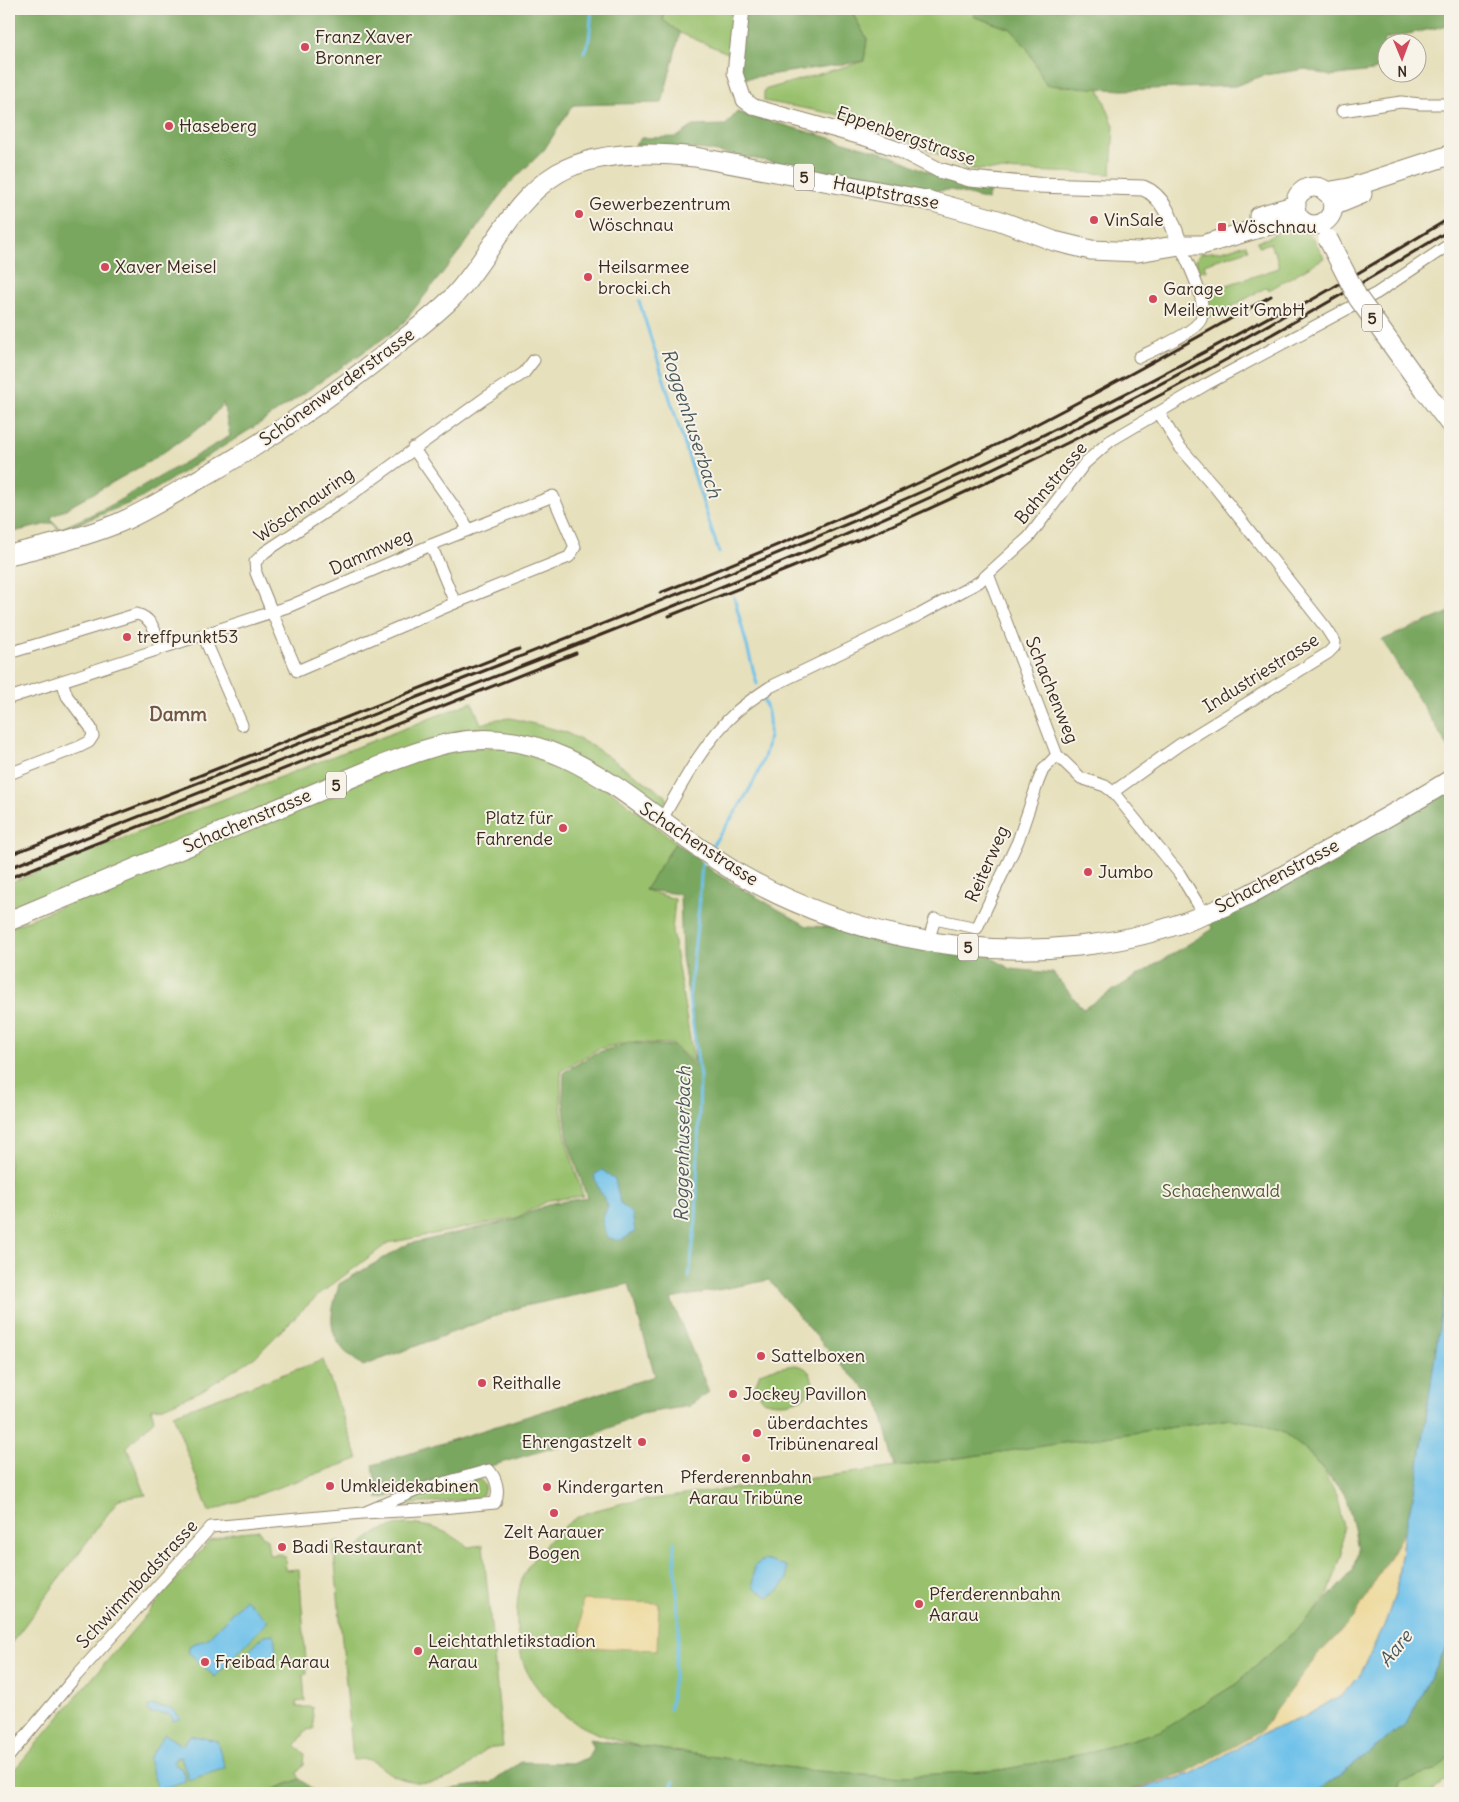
<svg xmlns="http://www.w3.org/2000/svg" width="1459" height="1802" font-family="Delius,sans-serif">
<style>
.green{fill:#99c16d;stroke:#6a7646}
.forest{fill:#7aa760;stroke:#5a683f;fill-rule:evenodd}
.sand{fill:#eeda9e;stroke:#94825e}
.water{fill:#6ec1ea;stroke:#547684}
.lines{fill:none;stroke-linecap:round;stroke-linejoin:round}
.stream{stroke:#6ec1ea;stroke-width:3}
.minor-casing{stroke:#90856d;stroke-width:13}
.tertiary-casing{stroke:#90856d;stroke-width:17}
.primary-casing{stroke:#90856d;stroke-width:21}
.minor{stroke:#fff;stroke-width:11}
.tertiary{stroke:#fff;stroke-width:15}
.primary{stroke:#fff;stroke-width:19}
.rail{stroke:#3b2a1e;stroke-width:3}
.primary-bridge-casing{stroke:#90856d;stroke-width:21;stroke-linecap:butt}
.primary-bridge{stroke:#fff;stroke-width:19}
.poi-dot{fill:#d1495b;stroke:#f7f3e8;stroke-width:2}
.labels{text-anchor:middle;stroke-width:4;stroke-linejoin:round;paint-order:stroke}
.shield{fill:#f7f3e8;stroke:#73665b;stroke-width:1}
.shield-label{font-size:16px;font-weight:bold;fill:#3b2a1e}
.poi-label{font-size:18px;fill:#3b2a1e;stroke:#f7f3e8;text-anchor:start}
.street-label{font-size:18px;fill:#3b2a1e;stroke:#f7f3e8}
.park-label{font-size:18px;fill:#575736;stroke:#f7f3e8}
.water-label{font-size:19px;font-style:italic;fill:#4a575b;stroke:#f7f3e8}
.neighbourhood-label{font-size:19px;font-weight:bold;fill:#6f5743;stroke:#f7f3e8}
</style>
<rect width="100%" height="100%" fill="#f7f3e8"/>
<filter id="ink" filterUnits="userSpaceOnUse"><feTurbulence type="fractalNoise" baseFrequency=".02" numOctaves="2"/><feDisplacementMap in="SourceGraphic" scale="10" xChannelSelector="R" yChannelSelector="G"/><feConvolveMatrix kernelMatrix="1 2 1 2 8 2 1 2 1" color-interpolation-filters="sRGB"/></filter>
<filter id="wash" filterUnits="userSpaceOnUse"><feTurbulence type="fractalNoise" baseFrequency=".0096" numOctaves="4" result="noise"/><feDisplacementMap in="SourceGraphic" scale="20" xChannelSelector="R" yChannelSelector="G"/><feGaussianBlur stdDeviation="1.12" result="paint"/><feColorMatrix in="noise" values="0 0 0 0 0 0 0 0 0 0 0 0 0 0 0 0 0 1.4 0 .05"/><feComposite in="paint" operator="in"/></filter>
<g filter="url(#wash)">
<rect width="100%" height="100%" fill="#e6e0bc"/>
<g class="green">
<path d="M664 9H737L730 54 680 33 663 20Z"/>
<path d="M853 9H972L975 17 1011 29 1027 48 1046 85 1099 88 1114 126 1111 174 969 169 922 147 835 114 764 101V90L864 61 867 39 854 16Z"/>
<path d="M1283 229C1311 229 1312 235 1324 258L1269 290 1267 287 1215 316H1207L1202 288 1209 282 1212 290 1279 268 1275 251H1273L1270 243 1259 247 1257 241 1268 238Z"/>
<path d="M1246 244 1248 250 1204 264 1206 271 1198 270 1200 267 1197 265 1196 259 1201 253 1222 251Z"/>
<path d="M472 702 481 724 498 719 511 718 565 732 594 747 666 796 667 801 660 808 608 774 467 734 9 915V883Z"/>
<path d="M514 747 598 781 676 842 645 890 675 899 672 931 694 1063 672 1044 629 1042 598 1049 561 1071V1105L566 1140 583 1196 550 1200 516 1218 388 1243 321 1293 301 1311 255 1357 201 1391 163 1407 151 1408 154 1420 127 1447 146 1495 119 1499 9 1646V928L409 761 452 748Z"/>
<path d="M323 1360 358 1459 209 1512 173 1414Z"/>
<path d="M795 1365C808 1366 813 1375 813 1388 806 1403 775 1407 762 1399L755 1386 760 1373 771 1369Z"/>
<path d="M1230 1419 1258 1423 1284 1433 1307 1451 1325 1473 1337 1497 1343 1527 1342 1554 1328 1595 1304 1623 1236 1684 1160 1731 1083 1754 1001 1770 886 1777 807 1770 639 1746C610 1739 580 1730 557 1709 545 1698 531 1682 525 1667 515 1643 513 1592 526 1570 537 1552 553 1535 570 1522 584 1511 606 1508 623 1503L896 1467Z"/>
<path d="M480 1479 485 1486 483 1494 476 1499 402 1505C426 1493 452 1482 480 1479Z"/>
<path d="M405 1524C431 1525 447 1530 468 1547L483 1545 503 1747 485 1749C461 1779 429 1792 392 1775 385 1771 375 1761 369 1760 365 1758 357 1760 353 1760L333 1542H345L346 1554 352 1556C367 1536 380 1528 405 1524Z"/>
<path d="M259 1530 262 1536 267 1539 269 1555 281 1554 285 1556 286 1570 299 1569 307 1674 303 1675 305 1701 296 1702 297 1707H312L314 1729 307 1730 295 1746 305 1754 304 1764 297 1773 300 1779 265 1793H9V1776L210 1540 232 1533Z"/>
<path d="M1450 1756V1777L1431 1793H1399V1782L1435 1771Z"/>
</g>
<g class="forest">
<path d="M9 9H664L663 20 680 33 662 103 573 105 544 150 507 186 466 243 400 327 265 420 140 499 60 531 52 523 9 533ZM223 403 230 436 106 508 60 529 50 518 152 460 208 422Z"/>
<path d="M737 9H853L854 16 867 39 864 61 741 79Z"/>
<path d="M972 9H1450V25L1385 39 1383 64 1373 71 1330 76 1306 69 1265 75 1235 86 1122 90 1046 85 1027 48 1011 29 975 17Z"/>
<path d="M737 112 891 155 955 184 991 189 987 200 951 190 933 191 706 150 635 145 641 138 677 137 693 126 726 125Z"/>
<path d="M1450 612V750L1382 640Z"/>
<path d="M1450 780V1266L1441 1314 1417 1480 1404 1532 1353 1619 1317 1656 1260 1732 1191 1771 1122 1793H425L491 1783 521 1762 574 1763 587 1758 593 1748 589 1739 807 1770 886 1777 1001 1770 1083 1754 1160 1731 1236 1684 1304 1623 1353 1571 1358 1549 1354 1528 1345 1495 1307 1451 1284 1433 1258 1423 1230 1419 896 1467 879 1402 838 1362 769 1280 671 1299 709 1392 689 1406 641 1414 587 1438 497 1464 418 1490 378 1499 373 1465 655 1376 629 1284 520 1307 363 1366C356 1360 347 1355 342 1348 325 1326 333 1308 339 1284L408 1244 513 1220 552 1203 587 1198 568 1141 563 1100 564 1072 595 1053 629 1043 673 1046 695 1066 693 1025 682 957 680 894 645 890 676 842 715 873 807 926 832 927 915 946 985 954 1011 969 1053 973 1083 1009 1213 929 1204 914Z"/>
<path d="M1450 1640V1756L1435 1771 1400 1782 1399 1793H1316L1406 1724Z"/>
<path d="M300 1779 317 1793H265Z"/>
</g>
<g class="sand">
<path d="M1404 1532 1396 1592 1384 1626 1359 1677 1343 1694 1304 1717 1262 1734 1191 1774 1122 1793 1187 1772 1260 1732 1317 1656 1353 1619Z"/>
<path d="M582 1600 659 1603 657 1650 580 1647Z"/>
</g>
<g class="water">
<path d="M602 1170 615 1179 620 1203 632 1214 635 1232 619 1241 607 1237 602 1221 608 1205 598 1188 594 1175Z"/>
<path d="M1450 1266V1640L1406 1724 1316 1793H1126L1191 1774 1262 1734 1304 1717 1343 1694 1359 1677 1384 1626 1396 1592 1404 1532 1417 1480 1441 1314Z"/>
<path d="M764 1560 786 1566 787 1580 779 1590 768 1597 753 1587 754 1566Z"/>
<path d="M245 1599 268 1621 215 1677 188 1652 190 1645 207 1639Z"/>
<path d="M274 1634 277 1660 256 1662 247 1653 265 1635Z"/>
<path d="M155 1705C166 1711 173 1703 180 1719L173 1721 172 1717 168 1714C161 1715 157 1712 150 1714L148 1707Z"/>
<path d="M165 1734 182 1746 190 1735 217 1741 225 1768 189 1780 181 1757 176 1758 173 1763 182 1769 186 1781 158 1790 148 1759Z"/>
</g>
<g class="lines">
<g class="stream">
<path d="M584 52 589 40 592 9"/>
<path d="M639 301 719 553"/>
<path d="M734 597 757 684"/>
<path d="M711 847C737 810 786 748 764 701"/>
<path d="M689 1277 696 1220 700 1077 689 999 699 907 702 862"/>
<path d="M670 1709 679 1629 674 1542"/>
<path d="M669 1793 674 1781"/>
</g>
</g>
</g>
<g filter="url(#ink)">
<g class="lines">
<g class="minor-casing">
<g id="minor">
<path d="M1342 111 1401 102 1421 104H1450"/>
<path d="M1139 357C1153 350 1195 333 1201 319 1208 300 1187 263 1180 245"/>
<path d="M1159 413 1179 446 1215 487 1326 628 1335 642 1334 647 1328 653 1179 745 1113 792 1179 873 1204 914"/>
<path d="M413 448 464 521 468 530"/>
<path d="M431 545 455 603"/>
<path d="M988 574 1057 755 1081 778 1105 786 1113 792"/>
<path d="M203 635 242 725"/>
<path d="M9 653 137 614C153 618 156 634 161 648"/>
<path d="M9 698C103 668 197 637 290 606L431 545 553 496 575 547 569 557 455 603 297 671 274 617 272 612 256 573 255 562 265 552 348 497 485 398 524 373 534 360"/>
<path d="M9 774 79 747 89 742 93 736 91 728 67 696 62 681"/>
<path d="M661 821C682 784 704 741 736 712 746 703 758 695 770 687L917 616 979 582 1029 537 1085 463 1110 441 1207 384 1377 293 1450 244"/>
<path d="M928 941 935 919 977 928 1018 841 1038 782 1043 770 1057 755"/>
<path d="M9 1756 76 1676 211 1527 363 1513 420 1510 495 1503C500 1492 497 1479 489 1470L418 1490 363 1513"/>
</g>
</g>
<g class="tertiary-casing">
<path id="tertiary" d="M742 9 735 73 744 100 754 107 865 138 900 150 939 170 970 179 1036 185 1143 188C1165 196 1173 225 1180 245"/>
</g>
<g class="primary-casing">
<g id="primary">
<circle cx="1314" cy="206" r="19"/>
<path d="M1326 192 1349 188 1450 155"/>
<path d="M1333 206 1362 194"/>
<path d="M1259 216 1296 205"/>
<path d="M1425 391 1450 424"/>
<path d="M9 555C45 546 81 538 116 524 141 514 165 499 189 485 258 447 323 403 385 354 407 336 431 319 452 298 490 259 509 202 558 173 596 151 653 152 695 157L926 200 998 220 1054 241 1091 250 1138 252 1180 245H1202L1273 224 1301 220"/>
<path d="M9 921 377 767C401 758 425 748 450 743 569 719 646 820 739 874 840 932 963 959 1078 946 1136 940 1195 922 1246 896 1274 882 1301 865 1328 850 1369 827 1410 805 1450 780"/>
</g>
</g>
<use href="#minor" class="minor"/>
<use href="#tertiary" class="tertiary"/>
<use href="#primary" class="primary"/>
<g class="rail">
<path d="M660 593C758 554 854 514 948 469 1058 415 1165 356 1271 296"/>
<path d="M669 616C751 584 833 552 913 516 1099 433 1276 336 1450 230"/>
<path d="M191 779 519 649"/>
<path d="M9 855C175 793 339 728 504 663 654 603 804 545 950 479 1065 427 1177 368 1287 307"/>
<path d="M9 868C184 798 360 730 535 661 675 606 816 550 953 487 1125 408 1289 316 1450 218"/>
<path d="M9 878 576 653"/>
</g>
<g class="primary-bridge-casing">
<path id="primary-bridge" d="M1328 239 1358 298 1425 391"/>
</g>
<use href="#primary-bridge" class="primary-bridge"/>
</g>
</g>
<g class="poi-dot">
<circle cx="305" cy="47" r="5"/>
<circle cx="169" cy="126" r="5"/>
<circle cx="579" cy="214" r="5"/>
<circle cx="1094" cy="220" r="5"/>
<rect x="1217" y="222" width="10" height="10" rx="2.5"/>
<circle cx="105" cy="267" r="5"/>
<circle cx="588" cy="277" r="5"/>
<circle cx="1153" cy="299" r="5"/>
<circle cx="127" cy="637" r="5"/>
<circle cx="563" cy="828" r="5"/>
<circle cx="1088" cy="872" r="5"/>
<circle cx="761" cy="1356" r="5"/>
<circle cx="482" cy="1383" r="5"/>
<circle cx="733" cy="1394" r="5"/>
<circle cx="757" cy="1433" r="5"/>
<circle cx="642" cy="1442" r="5"/>
<circle cx="746" cy="1458" r="5"/>
<circle cx="330" cy="1486" r="5"/>
<circle cx="547" cy="1487" r="5"/>
<circle cx="554" cy="1513" r="5"/>
<circle cx="282" cy="1547" r="5"/>
<circle cx="919" cy="1604" r="5"/>
<circle cx="418" cy="1651" r="5"/>
<circle cx="205" cy="1662" r="5"/>
</g>
<g class="labels">
<g class="shield">
<rect x="794" y="163.5" width="20" height="27" rx="4"/>
<rect x="1362" y="304.5" width="20" height="27" rx="4"/>
<rect x="326" y="771.5" width="20" height="27" rx="4"/>
<rect x="958" y="933.5" width="20" height="27" rx="4"/>
</g>
<g class="shield-label">
<text x="804" y="183">5</text>
<text x="1372" y="324">5</text>
<text x="336" y="791">5</text>
<text x="968" y="953">5</text>
</g>
<g class="poi-label">
<text x="315" y="43">Franz Xaver<tspan x="315" dy="21">Bronner</tspan></text>
<text x="179" y="132">Haseberg</text>
<text x="589" y="210">Gewerbezentrum<tspan x="589" dy="21">Wöschnau</tspan></text>
<text x="1104" y="226">VinSale</text>
<text x="1232" y="233">Wöschnau</text>
<text x="115" y="273">Xaver Meisel</text>
<text x="598" y="273">Heilsarmee<tspan x="598" dy="21">brocki.ch</tspan></text>
<text x="1163" y="295">Garage<tspan x="1163" dy="21">Meilenweit GmbH</tspan></text>
<text x="137" y="643">treffpunkt53</text>
<text x="553" y="824" text-anchor="end">Platz für<tspan x="553" dy="21">Fahrende</tspan></text>
<text x="1098" y="878">Jumbo</text>
<text x="771" y="1362">Sattelboxen</text>
<text x="492" y="1389">Reithalle</text>
<text x="743" y="1400">Jockey Pavillon</text>
<text x="767" y="1429">überdachtes<tspan x="767" dy="21">Tribünenareal</tspan></text>
<text x="632" y="1448" text-anchor="end">Ehrengastzelt</text>
<text x="746" y="1483" text-anchor="middle">Pferderennbahn<tspan x="746" dy="21">Aarau Tribüne</tspan></text>
<text x="340" y="1492">Umkleidekabinen</text>
<text x="557" y="1493">Kindergarten</text>
<text x="554" y="1538" text-anchor="middle">Zelt Aarauer<tspan x="554" dy="21">Bogen</tspan></text>
<text x="292" y="1553">Badi Restaurant</text>
<text x="929" y="1600">Pferderennbahn<tspan x="929" dy="21">Aarau</tspan></text>
<text x="428" y="1647">Leichtathletikstadion<tspan x="428" dy="21">Aarau</tspan></text>
<text x="215" y="1668">Freibad Aarau</text>
</g>
<g class="street-label">
<text transform="translate(906 136) rotate(19)" y="6">Eppenbergstrasse</text>
<text transform="translate(886 193) rotate(11)" y="6">Hauptstrasse</text>
<text transform="translate(337 387) rotate(-36)" y="6">Schönenwerderstrasse</text>
<text transform="translate(1051 483) rotate(-50)" y="6">Bahnstrasse</text>
<text transform="translate(304 505) rotate(-35)" y="6">Wöschnauring</text>
<text transform="translate(371 552) rotate(-24)" y="6">Dammweg</text>
<text transform="translate(1261 673) rotate(-32)" y="6">Industriestrasse</text>
<text transform="translate(1052 690) rotate(68)" y="6">Schachenweg</text>
<text transform="translate(247 821) rotate(-23)" y="6">Schachenstrasse</text>
<text transform="translate(699 844) rotate(33)" y="6">Schachenstrasse</text>
<text transform="translate(987 864) rotate(-66)" y="6">Reiterweg</text>
<text transform="translate(1277 876) rotate(-28)" y="6">Schachenstrasse</text>
<text transform="translate(137 1584) rotate(-47)" y="6">Schwimmbadstrasse</text>
</g>
<g class="park-label">
<text x="1221" y="1197">Schachenwald</text>
</g>
<g class="water-label">
<text transform="translate(692 423) rotate(72)" y="7">Roggenhuserbach</text>
<text transform="translate(682 1144) rotate(-89)" y="7">Roggenhuserbach</text>
<text transform="translate(1395 1648) rotate(-51)" y="7">Aare</text>
</g>
<g class="neighbourhood-label">
<text x="178" y="721">Damm</text>
</g>
</g>
<rect width="1459" height="1802" fill="none" stroke="#f7f3e8" stroke-width="30"/>
<g transform="translate(1402 58) rotate(179)"><circle r="24" fill="#f7f3e8" stroke="#aca397"/>
<path d="M0-4L9 19L0 12L-9 19Z" fill="#d1495b"/>
<text y="-8" font-size="14" font-weight="bold" text-anchor="middle" fill="#3b2a1e">N</text>
</g>
</svg>
